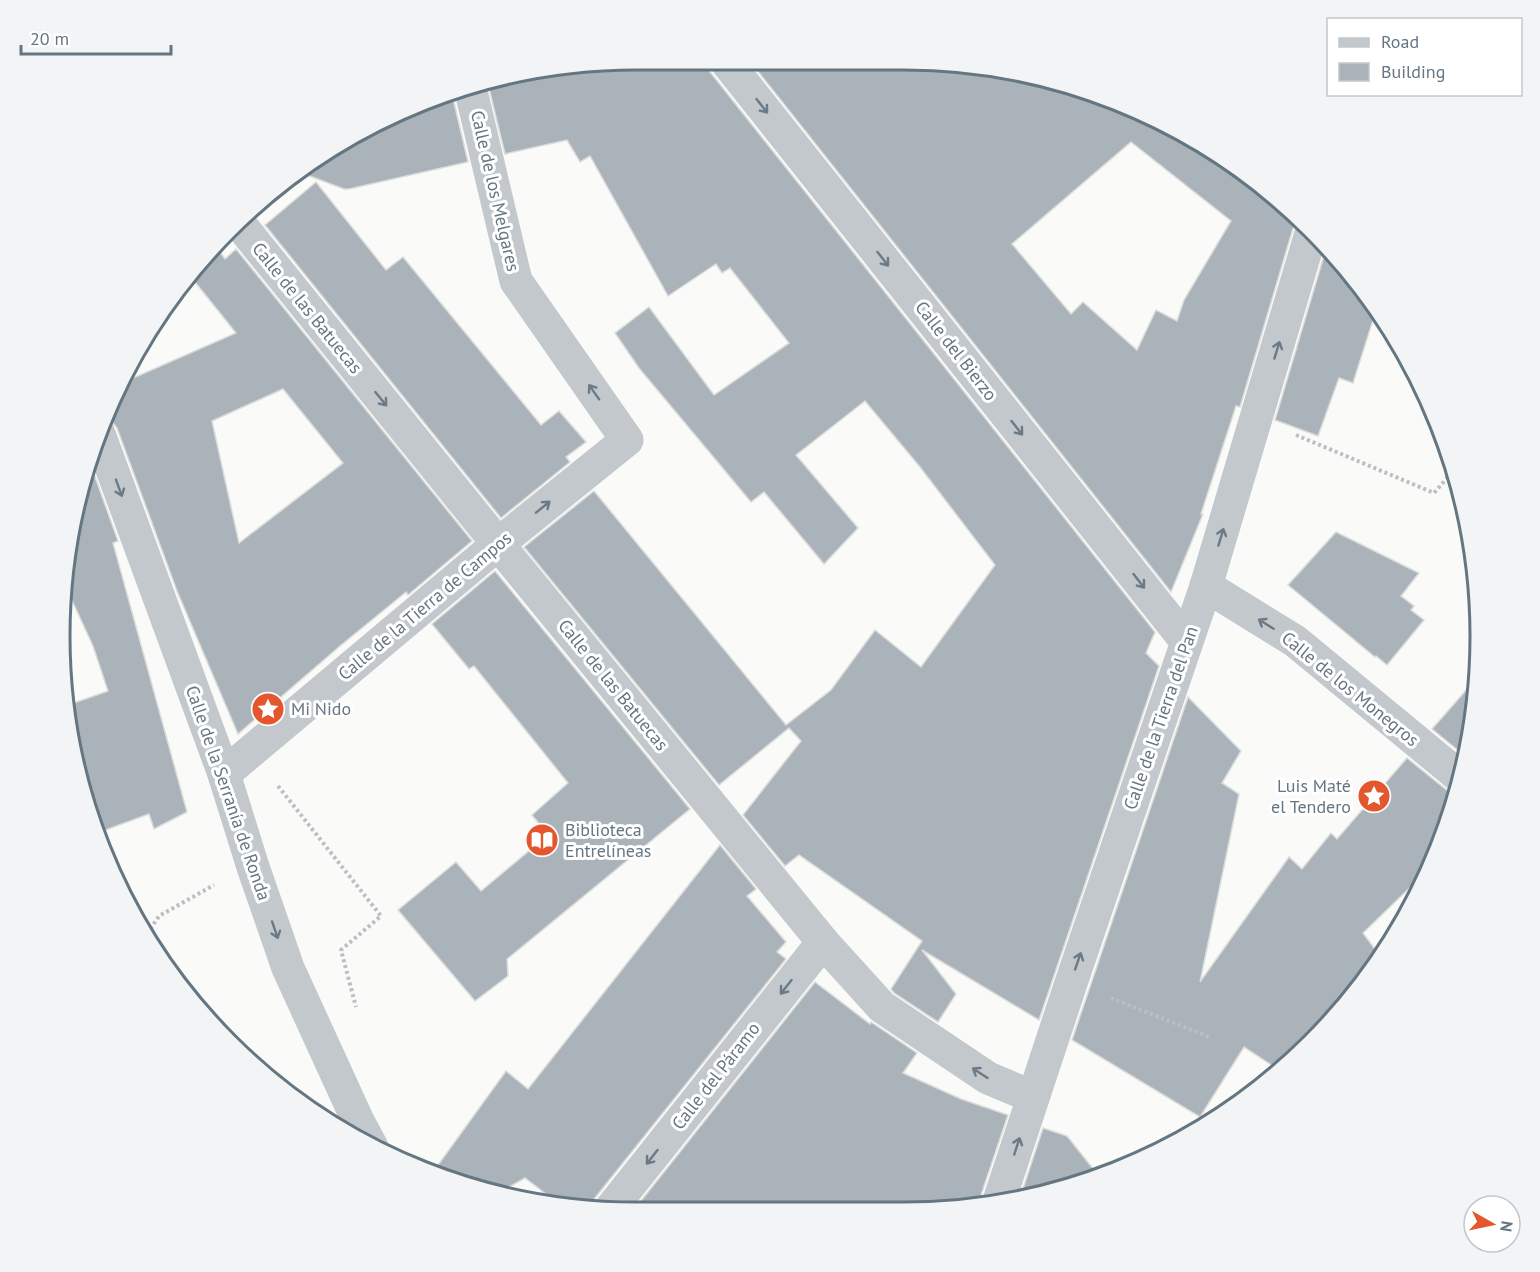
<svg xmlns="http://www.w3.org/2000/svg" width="1540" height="1272" font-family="'PT Sans',sans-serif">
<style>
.building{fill:#aab3b9;stroke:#dcdcda;stroke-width:1.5;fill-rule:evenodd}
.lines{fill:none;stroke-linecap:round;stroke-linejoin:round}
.path{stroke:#bbbfc2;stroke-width:4;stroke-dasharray:3 3;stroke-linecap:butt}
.street{stroke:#c3c8cc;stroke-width:33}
.oneway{stroke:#6a7a87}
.labels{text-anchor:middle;stroke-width:6;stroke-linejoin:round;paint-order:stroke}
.street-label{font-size:18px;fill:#657683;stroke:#fff}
.poi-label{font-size:18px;fill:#657683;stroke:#fff;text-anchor:start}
.rim{fill:none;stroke:#657683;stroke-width:3}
</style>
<rect width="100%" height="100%" fill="#fafaf8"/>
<g class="building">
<path d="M636 60H707L710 72 1155 632 1146 653 1159 666 1039 1020 922 950 956 994 938 1022 894 993 891 989 922 941 799 855 785 866 743 815 801 741 789 728 719 785 524 547 594 491 786 725 831 690 875 630 921 667 995 565 920 467 865 401 796 455 858 528 824 564 764 492 751 502 639 368 615 333 649 307 714 395 789 343 730 268 722 273 716 264 668 296 590 156 580 162 567 140 505 154 487 80Z"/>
<path d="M749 60 942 61 1124 104 1224 157 1298 218 1294 225 1240 407 1236 406 1201 514H1203L1171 592ZM1131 142 1231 221 1184 300 1177 321 1156 310 1137 350 1083 302 1071 314 1012 244Z"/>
<path d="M452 94 468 162 349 189H344L299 172 348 137Z"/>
<path d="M316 182 386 270 403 257 541 425 559 411 586 442 566 457 570 462 501 518 265 225Z"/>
<path d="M217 248 225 259 236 249 472 541 408 595 406 592 340 646 238 734 177 591 117 428 111 420 107 418 124 382 236 333 191 277ZM283 389 343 463 239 543 212 421Z"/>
<path d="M1326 249 1374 317 1353 383 1339 378 1318 436 1275 420Z"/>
<path d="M89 460 118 541 113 543 187 812 154 829 149 814 100 832 71 748 68 705 108 691 93 646 64 583Z"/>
<path d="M1336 532 1419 573 1401 596 1414 606 1411 610 1424 620 1387 665 1376 656 1375 657 1288 585Z"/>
<path d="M495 571 690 809 507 959 508 976 475 1001 398 910 456 862 481 891 548 835 532 815 568 783 474 666 469 669 432 624Z"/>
<path d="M1476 679 1475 712 1465 756 1432 729Z"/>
<path d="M1188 697 1241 751 1222 783 1239 794 1200 982 1289 857 1302 869 1331 833 1337 839 1407 758 1448 791 1456 795 1449 821 1427 871 1363 933 1380 956 1337 1016 1279 1070 1244 1047 1200 1117 1072 1040Z"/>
<path d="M720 845 756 889 747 896 786 942 777 952 786 959 594 1199 591 1209 559 1204 525 1178 497 1194 487 1192 433 1172 506 1071 528 1089Z"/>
<path d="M815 982 870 1024 871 1022 917 1053 903 1073 961 1099 1008 1115 981 1195V1204L941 1211H633Z"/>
<path d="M1043 1128 1067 1136 1098 1175 1053 1192 1020 1198Z"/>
</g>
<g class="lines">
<g class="path">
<path d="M1296 435 1434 493 1454 470"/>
<path d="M278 786 381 916 341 950 356 1007"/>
<path d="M147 934 159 916 214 885"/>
<path d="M1111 998 1209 1037"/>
</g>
<g class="street">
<path d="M725 60 1186 641"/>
<path d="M239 223 498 544 823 942 882 1007 988 1078 1033 1097"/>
<path d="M99 434 224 774 253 867 288 968 358 1121 372 1147"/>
<path d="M1206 586 1295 641 1460 777"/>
<path d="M224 774 498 544 627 440 516 281 470 87"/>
<path d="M999 1201 1071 983 1206 586 1312 230"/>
<path d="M609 1211 823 942"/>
</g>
</g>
<defs><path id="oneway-shaft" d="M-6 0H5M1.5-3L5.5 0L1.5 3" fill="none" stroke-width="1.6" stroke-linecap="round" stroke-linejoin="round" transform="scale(1.5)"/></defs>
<g class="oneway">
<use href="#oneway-shaft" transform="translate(762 106) rotate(52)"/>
<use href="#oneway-shaft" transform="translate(883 259) rotate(52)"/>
<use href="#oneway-shaft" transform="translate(1277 350) rotate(-73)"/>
<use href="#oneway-shaft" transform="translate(594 392) rotate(-125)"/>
<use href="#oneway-shaft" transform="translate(381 399) rotate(51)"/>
<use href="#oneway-shaft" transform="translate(1017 428) rotate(52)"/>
<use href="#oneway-shaft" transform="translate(119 488) rotate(70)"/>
<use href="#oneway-shaft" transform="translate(543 507) rotate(-39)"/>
<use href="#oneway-shaft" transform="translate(1221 537) rotate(-73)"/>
<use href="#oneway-shaft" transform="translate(1139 581) rotate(52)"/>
<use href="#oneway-shaft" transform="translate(1266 624) rotate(-148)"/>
<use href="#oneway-shaft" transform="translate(275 930) rotate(71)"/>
<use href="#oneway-shaft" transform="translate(1078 961) rotate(-71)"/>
<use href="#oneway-shaft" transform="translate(786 987) rotate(128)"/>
<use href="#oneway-shaft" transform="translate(980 1073) rotate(-147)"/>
<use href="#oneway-shaft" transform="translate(1017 1146) rotate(-72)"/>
<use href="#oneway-shaft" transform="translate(652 1157) rotate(128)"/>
</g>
<defs>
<g id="sight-disc" transform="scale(1.725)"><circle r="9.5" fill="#e4572e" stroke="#fff"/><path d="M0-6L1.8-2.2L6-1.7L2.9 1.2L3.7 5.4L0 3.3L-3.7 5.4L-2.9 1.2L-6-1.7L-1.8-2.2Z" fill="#fff"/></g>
<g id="library-disc" transform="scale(1.725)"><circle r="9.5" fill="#e4572e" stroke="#fff"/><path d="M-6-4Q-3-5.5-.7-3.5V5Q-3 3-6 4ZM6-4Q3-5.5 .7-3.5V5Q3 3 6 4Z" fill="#fff"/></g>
</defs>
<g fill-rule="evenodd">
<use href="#sight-disc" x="268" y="709"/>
<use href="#sight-disc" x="1374" y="796"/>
<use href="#library-disc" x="542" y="840"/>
</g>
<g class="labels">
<g class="street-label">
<text transform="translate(495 191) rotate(77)" y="6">Calle de los Melgares</text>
<text transform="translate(307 308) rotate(51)" y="6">Calle de las Batuecas</text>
<text transform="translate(956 351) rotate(52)" y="6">Calle del Bierzo</text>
<text transform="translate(425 606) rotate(-40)" y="6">Calle de la Tierra de Campos</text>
<text transform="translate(613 685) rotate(51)" y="6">Calle de las Batuecas</text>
<text transform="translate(1350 689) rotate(39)" y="6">Calle de los Monegros</text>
<text transform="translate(1161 718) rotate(-71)" y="6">Calle de la Tierra del Pan</text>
<text transform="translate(228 793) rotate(71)" y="6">Calle de la Serranía de Ronda</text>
<text transform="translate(716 1076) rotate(-52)" y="6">Calle del Páramo</text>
</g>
<g class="poi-label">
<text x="291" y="715">Mi Nido</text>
<text x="1351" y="792" text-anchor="end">Luis Maté<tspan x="1351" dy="21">el Tendero</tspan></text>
<text x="565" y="836">Biblioteca<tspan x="565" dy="21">Entrelíneas</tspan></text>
</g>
</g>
<path d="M0 0H1540V1272H0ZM636 70H904A566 566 0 0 1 1470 636V636A566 566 0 0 1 904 1202H636A566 566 0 0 1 70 636V636A566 566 0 0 1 636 70Z" fill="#f3f4f5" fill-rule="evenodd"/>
<path class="rim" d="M636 70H904A566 566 0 0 1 1470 636V636A566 566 0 0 1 904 1202H636A566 566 0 0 1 70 636V636A566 566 0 0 1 636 70Z"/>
<rect x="1327" y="18" width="195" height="78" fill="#ffffff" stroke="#c1c8cd" stroke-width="1.5"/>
<rect x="1339" y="38" width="30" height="9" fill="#c3c8cc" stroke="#c1c8cd" stroke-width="1.5"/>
<text x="1381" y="48" font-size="18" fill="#657683">Road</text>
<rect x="1339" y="63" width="30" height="18" fill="#aab3b9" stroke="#c1c8cd" stroke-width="1.5"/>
<text x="1381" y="78" font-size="18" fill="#657683">Building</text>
<g transform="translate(1492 1224) rotate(99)"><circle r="28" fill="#ffffff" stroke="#c1c8cd" stroke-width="1.5"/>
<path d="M0-4.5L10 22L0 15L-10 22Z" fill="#e4572e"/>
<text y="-9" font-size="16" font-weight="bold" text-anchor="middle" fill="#657683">N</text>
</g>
<path d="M21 45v9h150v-9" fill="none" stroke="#657683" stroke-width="3"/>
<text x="30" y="45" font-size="18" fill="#657683" stroke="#ffffff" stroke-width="4.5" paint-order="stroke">20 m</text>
</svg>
